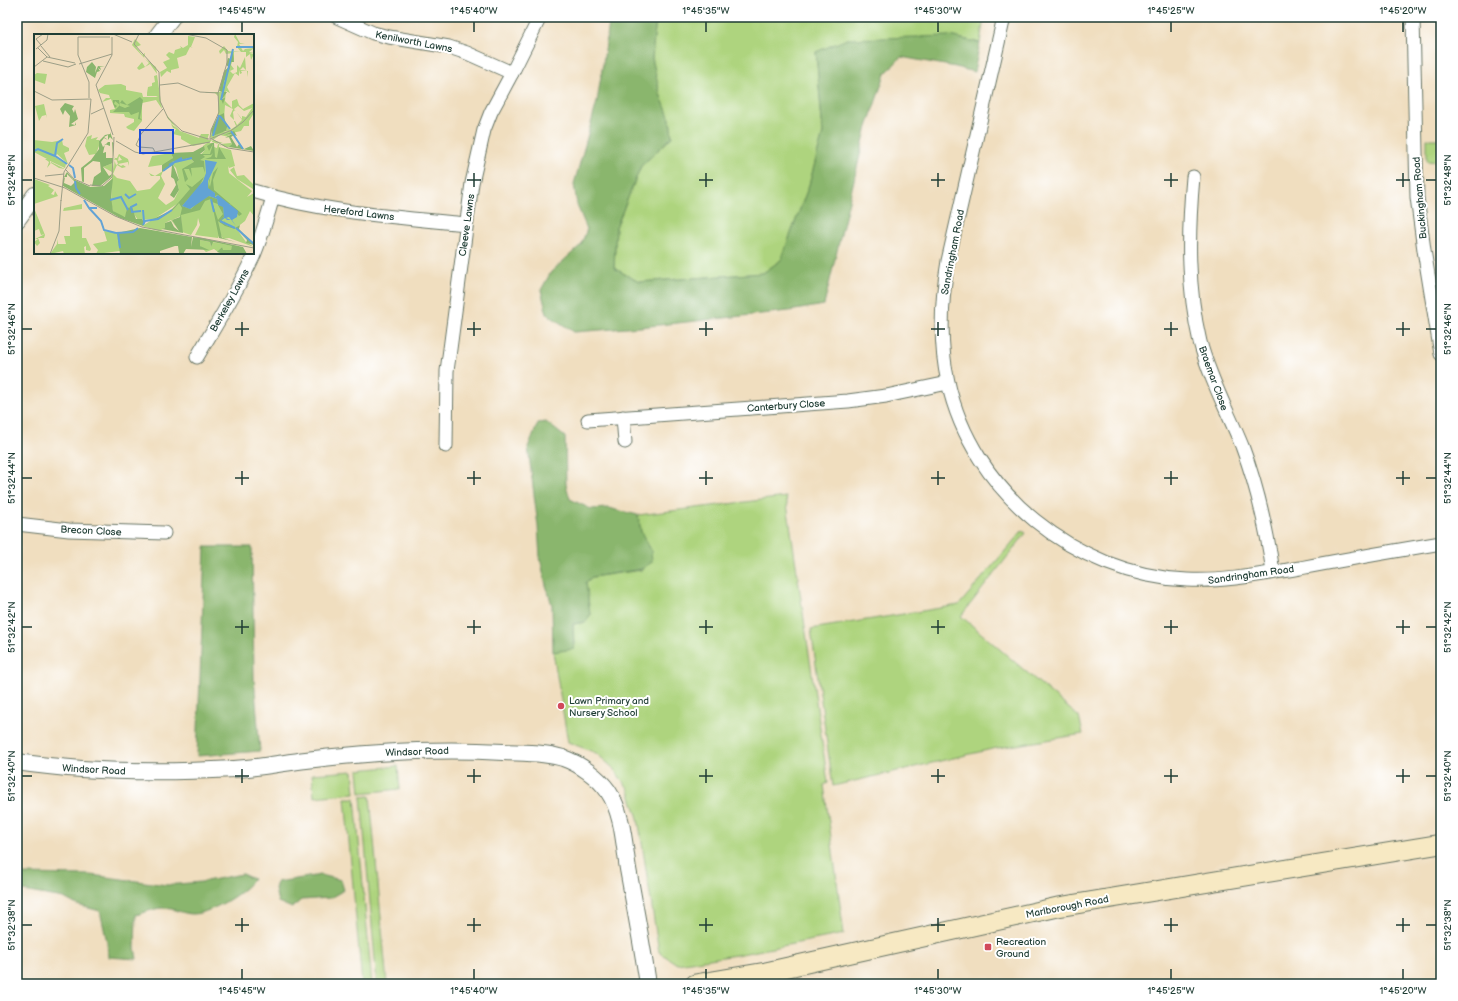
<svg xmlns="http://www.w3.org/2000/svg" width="1458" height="1001" font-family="'Balsamiq Sans',sans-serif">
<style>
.green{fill:#aed47e;stroke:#668859}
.forest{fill:#8ab66d;stroke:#547a50}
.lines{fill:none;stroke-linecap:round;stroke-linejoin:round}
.minor-casing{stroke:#687565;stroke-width:15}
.tertiary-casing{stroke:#687565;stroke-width:18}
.secondary-casing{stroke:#687565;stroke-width:21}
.minor{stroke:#fff;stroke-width:13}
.tertiary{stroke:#fff;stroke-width:16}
.secondary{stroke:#f7e9c3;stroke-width:19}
.ticks{fill:none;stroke:#1f3d34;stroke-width:1.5}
.poi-dot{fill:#d1495b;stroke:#fff;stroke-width:1.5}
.labels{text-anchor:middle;stroke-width:4;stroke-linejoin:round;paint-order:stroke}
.street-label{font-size:10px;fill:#1f3d34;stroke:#fff}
.poi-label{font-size:10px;fill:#1f3d34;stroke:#fff;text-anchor:start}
.inset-river{fill:none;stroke:#62a3d5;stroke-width:2}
.inset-road{fill:none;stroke:#9c9e87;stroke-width:1}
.view{fill:#1d4ed8;fill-opacity:0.15;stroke:#1d4ed8;stroke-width:2}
.inset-edge{fill:none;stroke:#1f3d34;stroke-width:2}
.neatline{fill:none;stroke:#1f3d34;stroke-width:1.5}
.ticks-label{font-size:10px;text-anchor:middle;fill:#1f3d34}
</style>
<rect width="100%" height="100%" fill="#fff"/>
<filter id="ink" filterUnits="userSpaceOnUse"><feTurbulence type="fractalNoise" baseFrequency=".025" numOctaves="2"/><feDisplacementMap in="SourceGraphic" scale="8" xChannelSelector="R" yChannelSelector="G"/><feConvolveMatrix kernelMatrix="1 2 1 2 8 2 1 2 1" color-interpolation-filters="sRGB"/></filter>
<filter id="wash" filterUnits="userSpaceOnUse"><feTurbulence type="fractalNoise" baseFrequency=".012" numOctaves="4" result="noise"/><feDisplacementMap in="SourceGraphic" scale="16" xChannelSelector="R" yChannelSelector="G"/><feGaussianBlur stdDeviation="0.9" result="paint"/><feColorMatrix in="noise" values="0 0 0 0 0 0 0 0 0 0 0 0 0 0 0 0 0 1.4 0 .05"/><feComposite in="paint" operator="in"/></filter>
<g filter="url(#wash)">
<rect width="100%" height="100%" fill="#f0debf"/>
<g class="green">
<path d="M656 17H983V24L980 43 949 36 816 52 823 133 809 185 781 260 763 273 639 282 614 268 616 227 641 166 672 137 670 119 660 94 652 58Z"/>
<path d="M1427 139H1441V162L1427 161Z"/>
<path d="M786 497 828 783 824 785 844 934 736 955 677 964 659 952 638 818 628 788 612 767 596 753 568 742 553 652 574 648 573 624 586 622 590 615 586 582 592 577 642 570 651 550 641 532 638 515Z"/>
<path d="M1022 531 1026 533 961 616 1079 717 1083 734 992 749 833 786 811 629 959 605Z"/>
<path d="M398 766 400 789 360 793 358 770Z"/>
<path d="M353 771 355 793 314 797 312 774Z"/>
<path d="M370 796 387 984H377L361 797Z"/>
<path d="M345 798H355L372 984H362Z"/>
</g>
<g class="forest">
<path d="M610 17H656L652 58 660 94 670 119 672 137 641 166 616 227 614 268 639 282 763 273 781 260 809 185 823 133 816 52 847 39 949 36 980 43 974 72 956 67 901 57 885 74 866 130 824 305 789 311 640 327 574 332 547 314 541 290 551 272 581 245 587 229 577 205 574 184 597 102Z"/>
<path d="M546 422 565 437 566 485 570 499 591 509 608 508 638 515 641 532 651 550 652 562 642 569 592 577 586 582 590 615 586 622 573 624 574 649 553 652 552 605 546 585 540 558 538 526 528 447 538 423Z"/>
<path d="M205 547H252L254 678 260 751 197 756Z"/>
<path d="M17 874 91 875 167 885 201 882 242 874 253 879C246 892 209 914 193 914 183 914 173 908 163 908 154 908 144 913 136 915L135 948 137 959 108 957 107 942 100 911 77 905 64 898 17 890Z"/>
<path d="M321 875 341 880 344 890 330 898 301 900 292 908 278 902 275 889 277 882Z"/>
</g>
</g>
<g filter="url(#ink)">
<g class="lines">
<g class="minor-casing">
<g id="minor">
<path d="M337 17 373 33 389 37 449 47 467 53 512 73"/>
<path d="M1004 17 948 261C941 302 939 342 948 382 972 492 1076 575 1187 580 1225 582 1263 574 1300 568 1347 559 1394 551 1441 543"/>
<path d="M1413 17 1417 197 1424 250 1441 354"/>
<path d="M1193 177C1188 233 1187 287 1200 342 1210 379 1228 412 1242 446 1257 486 1267 530 1273 572"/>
<path d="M253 191C322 212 394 217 466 224"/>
<path d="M197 357C217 323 238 290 254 255 262 236 267 217 273 197"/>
<path d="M623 417 625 442"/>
<path d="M588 420 848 401 886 396 948 383"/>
<path d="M446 446 447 371 450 349 472 183 484 130 491 112 512 73 540 17"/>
<path d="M17 524 69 530 164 533"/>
</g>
</g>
<g class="tertiary-casing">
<g id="tertiary">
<path d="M158 35 172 17"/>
<path d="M17 220 35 195"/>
<path d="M17 762C89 773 162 773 234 769 258 768 282 763 306 760 372 752 437 748 503 752 523 753 544 752 563 758 580 764 598 777 608 791 623 813 624 844 628 869 635 907 642 945 648 984"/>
</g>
</g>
<g class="secondary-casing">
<path id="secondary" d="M695 984 766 972 1058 907 1441 844"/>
</g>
<use href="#minor" class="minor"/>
<use href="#tertiary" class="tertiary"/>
<use href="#secondary" class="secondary"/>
</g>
</g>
<path class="ticks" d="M242 22V32M474 22V32M706 22V32M938 22V32M1171 22V32M1403 22V32M474 173V187M706 173V187M938 173V187M1171 173V187M1403 173V187M22 180H32M467 180H481M699 180H713M931 180H945M1164 180H1178M1396 180H1410M1426 180H1436M242 322V336M474 322V336M706 322V336M938 322V336M1171 322V336M1403 322V336M22 329H32M235 329H249M467 329H481M699 329H713M931 329H945M1164 329H1178M1396 329H1410M1426 329H1436M242 471V485M474 471V485M706 471V485M938 471V485M1171 471V485M1403 471V485M22 478H32M235 478H249M467 478H481M699 478H713M931 478H945M1164 478H1178M1396 478H1410M1426 478H1436M242 620V634M474 620V634M706 620V634M938 620V634M1171 620V634M1403 620V634M22 627H32M235 627H249M467 627H481M699 627H713M931 627H945M1164 627H1178M1396 627H1410M1426 627H1436M242 769V783M474 769V783M706 769V783M938 769V783M1171 769V783M1403 769V783M22 776H32M235 776H249M467 776H481M699 776H713M931 776H945M1164 776H1178M1396 776H1410M1426 776H1436M242 918V932M474 918V932M706 918V932M938 918V932M1171 918V932M1403 918V932M22 925H32M235 925H249M467 925H481M699 925H713M931 925H945M1164 925H1178M1396 925H1410M1426 925H1436M242 969V979M474 969V979M706 969V979M938 969V979M1171 969V979M1403 969V979"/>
<g class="poi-dot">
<circle cx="561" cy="706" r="4"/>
<rect x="984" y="943" width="8" height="8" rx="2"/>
</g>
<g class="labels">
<g class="street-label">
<text transform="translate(414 41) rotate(11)" y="4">Kenilworth Lawns</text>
<text transform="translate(1419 198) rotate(-95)" y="4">Buckingham Road</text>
<text transform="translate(359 212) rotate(7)" y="4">Hereford Lawns</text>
<text transform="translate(466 225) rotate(-82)" y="4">Cleeve Lawns</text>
<text transform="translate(952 252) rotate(-79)" y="4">Sandringham Road</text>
<text transform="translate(229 300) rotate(-61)" y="4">Berkeley Lawns</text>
<text transform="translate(1214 378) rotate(70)" y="4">Braemar Close</text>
<text transform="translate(786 405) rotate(-4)" y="4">Canterbury Close</text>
<text transform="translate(91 530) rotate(3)" y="4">Brecon Close</text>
<text transform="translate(1251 574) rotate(-8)" y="4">Sandringham Road</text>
<text transform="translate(417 751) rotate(-2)" y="4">Windsor Road</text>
<text transform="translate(94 769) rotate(3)" y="4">Windsor Road</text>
<text transform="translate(1067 906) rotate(-11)" y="4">Marlborough Road</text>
</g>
<g class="poi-label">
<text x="569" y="704">Lawn Primary and<tspan x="569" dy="12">Nursery School</tspan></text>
<text x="996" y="945">Recreation<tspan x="996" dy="12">Ground</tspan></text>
</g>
</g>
<g transform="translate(34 34)">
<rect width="220" height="220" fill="#f0debf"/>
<path d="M106 0 101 5 107 11 102 13 110 23 108 21 111 19 110 24 122 33 123 40 116 30 111 33 105 36 103 34 108 28 111 33 115 29 98 11 101 5ZM201 0 206 9H211L205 10 209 17 211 15 220 14 215 18 220 19H215L220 20 217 26 216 20 212 23V18H200V27L199 25 197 31 200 35 196 37 199 40 203 38V31L206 34 211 23 212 36 209 33 206 36 214 37V43L213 37H207L208 39 206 40 205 36V42L201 39 193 53 196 59 192 57 191 67 198 74V67L203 65 205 71 209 75 220 69V79L215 87V92H210L207 97 190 101 198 100 194 102 198 110 196 113H191L186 110 197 109 195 103 186 101 179 106 189 109H183L188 112 185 111V113L197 116 201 132 195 134 194 132 195 139 218 157 213 163 220 159V182L216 177 211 187 202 194 212 208 220 213 195 204 189 205 186 199 184 204 161 201 166 191 164 184 163 191 157 201 148 198 147 182 138 186 146 198 137 186 131 189V194L125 197 108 192 118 186H124L138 177 143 170 120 185 104 186 96 174 93 175 92 183 85 182 79 177 77 169 78 138 69 133 79 129 80 135 81 120V124H83L85 120 94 125 95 129V132L94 128 84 130 83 127 88 126 85 122 84 127 80 125 82 131 84 130 87 132 89 131 92 133 88 134 83 131 79 140 83 144 96 147 103 157 116 155 126 145V142H117L115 139 121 142 129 137 127 142 131 150 124 164 132 171 140 166 145 156 143 148 145 146 142 134 137 129 156 124 160 128 171 116 169 112 173 109 159 112 147 105V102L139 100 142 95 139 94 137 90 144 95 140 91 138 90 136 87 134 85 133 82 131 79 146 97 165 104 167 100H175L173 106H178L175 109H180V113L183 114 184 110 178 108 179 105 176 103 182 92 179 102 187 98 185 95 186 89H188L184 81V62L181 59H173L171 58H188L187 65H189L190 49 199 19 192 20 190 16 186 20 185 17 190 12 194 17 207 18 203 13 204 8 200 3ZM191 71 199 75 196 82 200 86 199 78 201 76 208 86 203 91 201 87H200L202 92 196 96 192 92V96L194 97 189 98 186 92 190 91 186 82 189 80 191 90 194 92 190 84ZM204 72 210 77 218 74 212 83 208 82V85L200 75ZM154 2 161 3 157 13 159 14 156 13 152 21 143 24 145 34 137 36V39L133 37 127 43 126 38 133 34 129 28 136 25 132 21 135 18 140 20 141 16 147 14 146 12 149 14 154 11ZM3 39 13 40 11 50 0 46V41ZM123 41 128 75 122 66 108 69V87L100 97 94 95 92 93 100 88V85L91 83 90 80 76 79V76L81 75 77 65 68 68 72 64H76L75 61 66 59 64 56 71 51 87 50 92 52V56L108 59 109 63H122L124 62H113V59L114 53 118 52V49L121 48 120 42 117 43ZM10 70 13 84 12 81 8 82 5 87 1 72ZM58 101 57 105 64 103 62 106H65V112L62 120 55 121 51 112 53 103ZM0 106 18 108 28 106 29 111 35 114V117L30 119 34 130 23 120 21 123 32 130 31 134 16 127V130L17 128 31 135 25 134 17 129 13 134 15 128 11 125H13L0 118ZM137 119 139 124 134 130 114 133 118 122ZM200 133 203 142 210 141 220 151 219 155 203 145 196 136ZM0 145 16 151 14 152 20 156 17 160 20 161 21 157 24 162 0 170ZM48 170V175L29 177 30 174ZM0 174 11 201 10 204H4L6 209 3 212 0 208 4 205H1L11 200 7 201 5 195 0 197ZM48 192V204H52L57 215 56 217 52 216V212L50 213 51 220H30L29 217 16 220 23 210V205L24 210H32L30 202H36V193ZM70 197 83 199 86 217 62 220 64 216 59 210 73 207ZM166 206 176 208 177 213 178 208 199 212 197 216H188V213L184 218 180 215 172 218 166 212Z" fill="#aed47e" fill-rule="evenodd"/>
<path d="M197 18 199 19 200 28H197L196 34 190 48 189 58H193L188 65 191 64 189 70 187 65 188 58 185 57 190 37 195 33 192 31 194 24 197 25ZM58 28 62 33 61 39 64 32 71 33H66L67 36 64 34 66 37 63 38 61 44 52 38 53 33ZM106 63 109 66 106 84 108 86 104 85 105 78 97 81 95 78H79L86 71 81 67 80 70 83 72 81 74 79 69V66H85L86 72 91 74 96 72 86 69 88 66 93 71ZM31 69 40 72 38 75 40 79 41 75 44 85 37 90 41 91V88L42 91 35 93 36 82 31 76 29 81 26 75ZM190 79 191 89 197 96 193 93 192 96H194L179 102 178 99V103L177 96 184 82ZM200 97 203 102 200 101 197 103 203 113 205 110 210 115 217 112 220 117 195 113 198 110 195 103 191 104 198 100 190 101ZM76 98 79 106 76 103 74 106V101L70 103 74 106 70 104 67 108 69 113 74 108H78L80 109 79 123 78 108H76V112L71 110 69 119 72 118V124H79V129L69 133 75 142 78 140 77 143 66 152H58L60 143 67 138 66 128 59 127 50 134V148L46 147H48L47 134 57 126 65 115V107L71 101 76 100ZM178 109H180L181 123 183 124 185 113 192 125H171L177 123 179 119 177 121H169L171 123 166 126 170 127 171 139 169 133 157 134 158 143 155 135H150L154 145 151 148 148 135 160 128 156 124 138 128 145 146 143 148 145 156 140 164 136 161 142 151 140 145 137 143 138 131 128 138V131L139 124 137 119 159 118 170 112 171 116 166 120H176L179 110 175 117 173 112ZM184 133 179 146 180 156 206 178 208 180 205 182 196 170H192L184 161 181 162V159L174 155 175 146 176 144 175 150 176 153 179 139ZM33 138 39 145 56 153 70 152 79 144 77 163 79 177 91 183 93 174 98 173 102 185H108L110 188 109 192 86 184 29 152V145L31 143 30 149 37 152 41 148 33 140V143H30ZM170 143 165 153 148 172 157 175 172 161 183 165 184 170 178 168 184 186 189 180 184 171 189 172 190 183 187 188 191 190 190 186 192 191 201 194 206 191 205 195 220 211 212 209 213 206 202 194 201 195 191 192 184 187 188 204 202 208 185 204 177 165 171 167 166 176 147 181 149 199 128 195 131 194V189L137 187 140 193 145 197 138 186 146 183 148 174 145 169 138 177 124 186H117L136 177 144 169 156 155 152 150 158 153ZM106 194 158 203 157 213 159 203 168 204 209 213 213 220H189L183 218 188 213 189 216H197L198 212 179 208 177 213 176 208 166 206V212L175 216 152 215 149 220H141L145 219 144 212H141L126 217V220H86L83 199Z" fill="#8ab66d"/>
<path d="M171 126 183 128 174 147V154L181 159V163L184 161 204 177 203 183 198 186 202 192 195 183 192 184 197 186H193L191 184 186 187 190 183 189 173 184 171 183 165 175 162 156 175 148 172 169 147 172 139Z" fill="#62a3d5"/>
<path class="inset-river" d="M202 13H220M187 66 199 15M186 82 196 95M197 97 209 115M179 102 185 81M0 117 4 115 21 122 33 130M21 122 23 109 29 105M141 128 158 124M35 131 39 134 41 144M135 131 148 124M129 137 140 129M41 147 42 154 46 160M91 160 95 164 102 160M177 165 180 178M50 166 55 174H63M76 166 87 163 94 176M103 170 97 173 98 178 107 177M55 174 67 187 70 196 82 199M109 176 110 188M186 187 201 194M109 191 111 187 124 185 138 176M202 194 220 210M82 199 99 198 104 194M84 199 86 214"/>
<path class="inset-road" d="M79 0 98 8M105 0 100 10 125 38 126 67 134 84 148 97 174 105M151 0 172 4 193 16V29L184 59 185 78 177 96 176 104M44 3V21L55 48V64M44 3H76M78 3V21L62 51 79 101M7 11 2 5 9 0M7 12 16 23M4 14 13 23M2 15 13 6 14 0M13 23 41 29M9 27 34 33 42 30M45 30 78 20M0 33 13 23M126 51 144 49 166 58 184 59M0 57 18 66 57 65 54 99 30 138 27 167M57 80 70 74M209 88 220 76M173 105H178L194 114 220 118M176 105 198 96 209 88M82 107 101 118 109 120 176 108M121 118 119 114 105 113 102 111 107 100 129 75M32 136 40 145 56 152M11 142 30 140M0 144 31 154 81 182 108 193 220 214M56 151 68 152 78 143 80 103M16 220 25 197 27 166"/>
<path class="view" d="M106 96H139V119H106Z"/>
<rect width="220" height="220" class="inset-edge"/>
</g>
<rect width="1458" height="1001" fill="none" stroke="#fff" stroke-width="44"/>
<rect x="22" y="22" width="1414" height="957" class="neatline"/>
<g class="ticks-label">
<text x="242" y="14">1°45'45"W</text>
<text x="474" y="14">1°45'40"W</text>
<text x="706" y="14">1°45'35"W</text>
<text x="938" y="14">1°45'30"W</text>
<text x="1171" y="14">1°45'25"W</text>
<text x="1403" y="14">1°45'20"W</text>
<text transform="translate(11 180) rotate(-90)" y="4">51°32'48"N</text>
<text transform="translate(1447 180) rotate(-90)" y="4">51°32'48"N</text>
<text transform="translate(11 329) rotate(-90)" y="4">51°32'46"N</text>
<text transform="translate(1447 329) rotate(-90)" y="4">51°32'46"N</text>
<text transform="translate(11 478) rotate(-90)" y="4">51°32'44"N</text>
<text transform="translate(1447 478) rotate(-90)" y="4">51°32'44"N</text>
<text transform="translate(11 627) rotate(-90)" y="4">51°32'42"N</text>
<text transform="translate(1447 627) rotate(-90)" y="4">51°32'42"N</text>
<text transform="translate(11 776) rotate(-90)" y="4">51°32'40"N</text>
<text transform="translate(1447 776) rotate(-90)" y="4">51°32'40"N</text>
<text transform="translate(11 925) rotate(-90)" y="4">51°32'38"N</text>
<text transform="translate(1447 925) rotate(-90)" y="4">51°32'38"N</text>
<text x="242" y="994">1°45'45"W</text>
<text x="474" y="994">1°45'40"W</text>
<text x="706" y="994">1°45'35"W</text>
<text x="938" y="994">1°45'30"W</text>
<text x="1171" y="994">1°45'25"W</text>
<text x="1403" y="994">1°45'20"W</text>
</g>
</svg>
